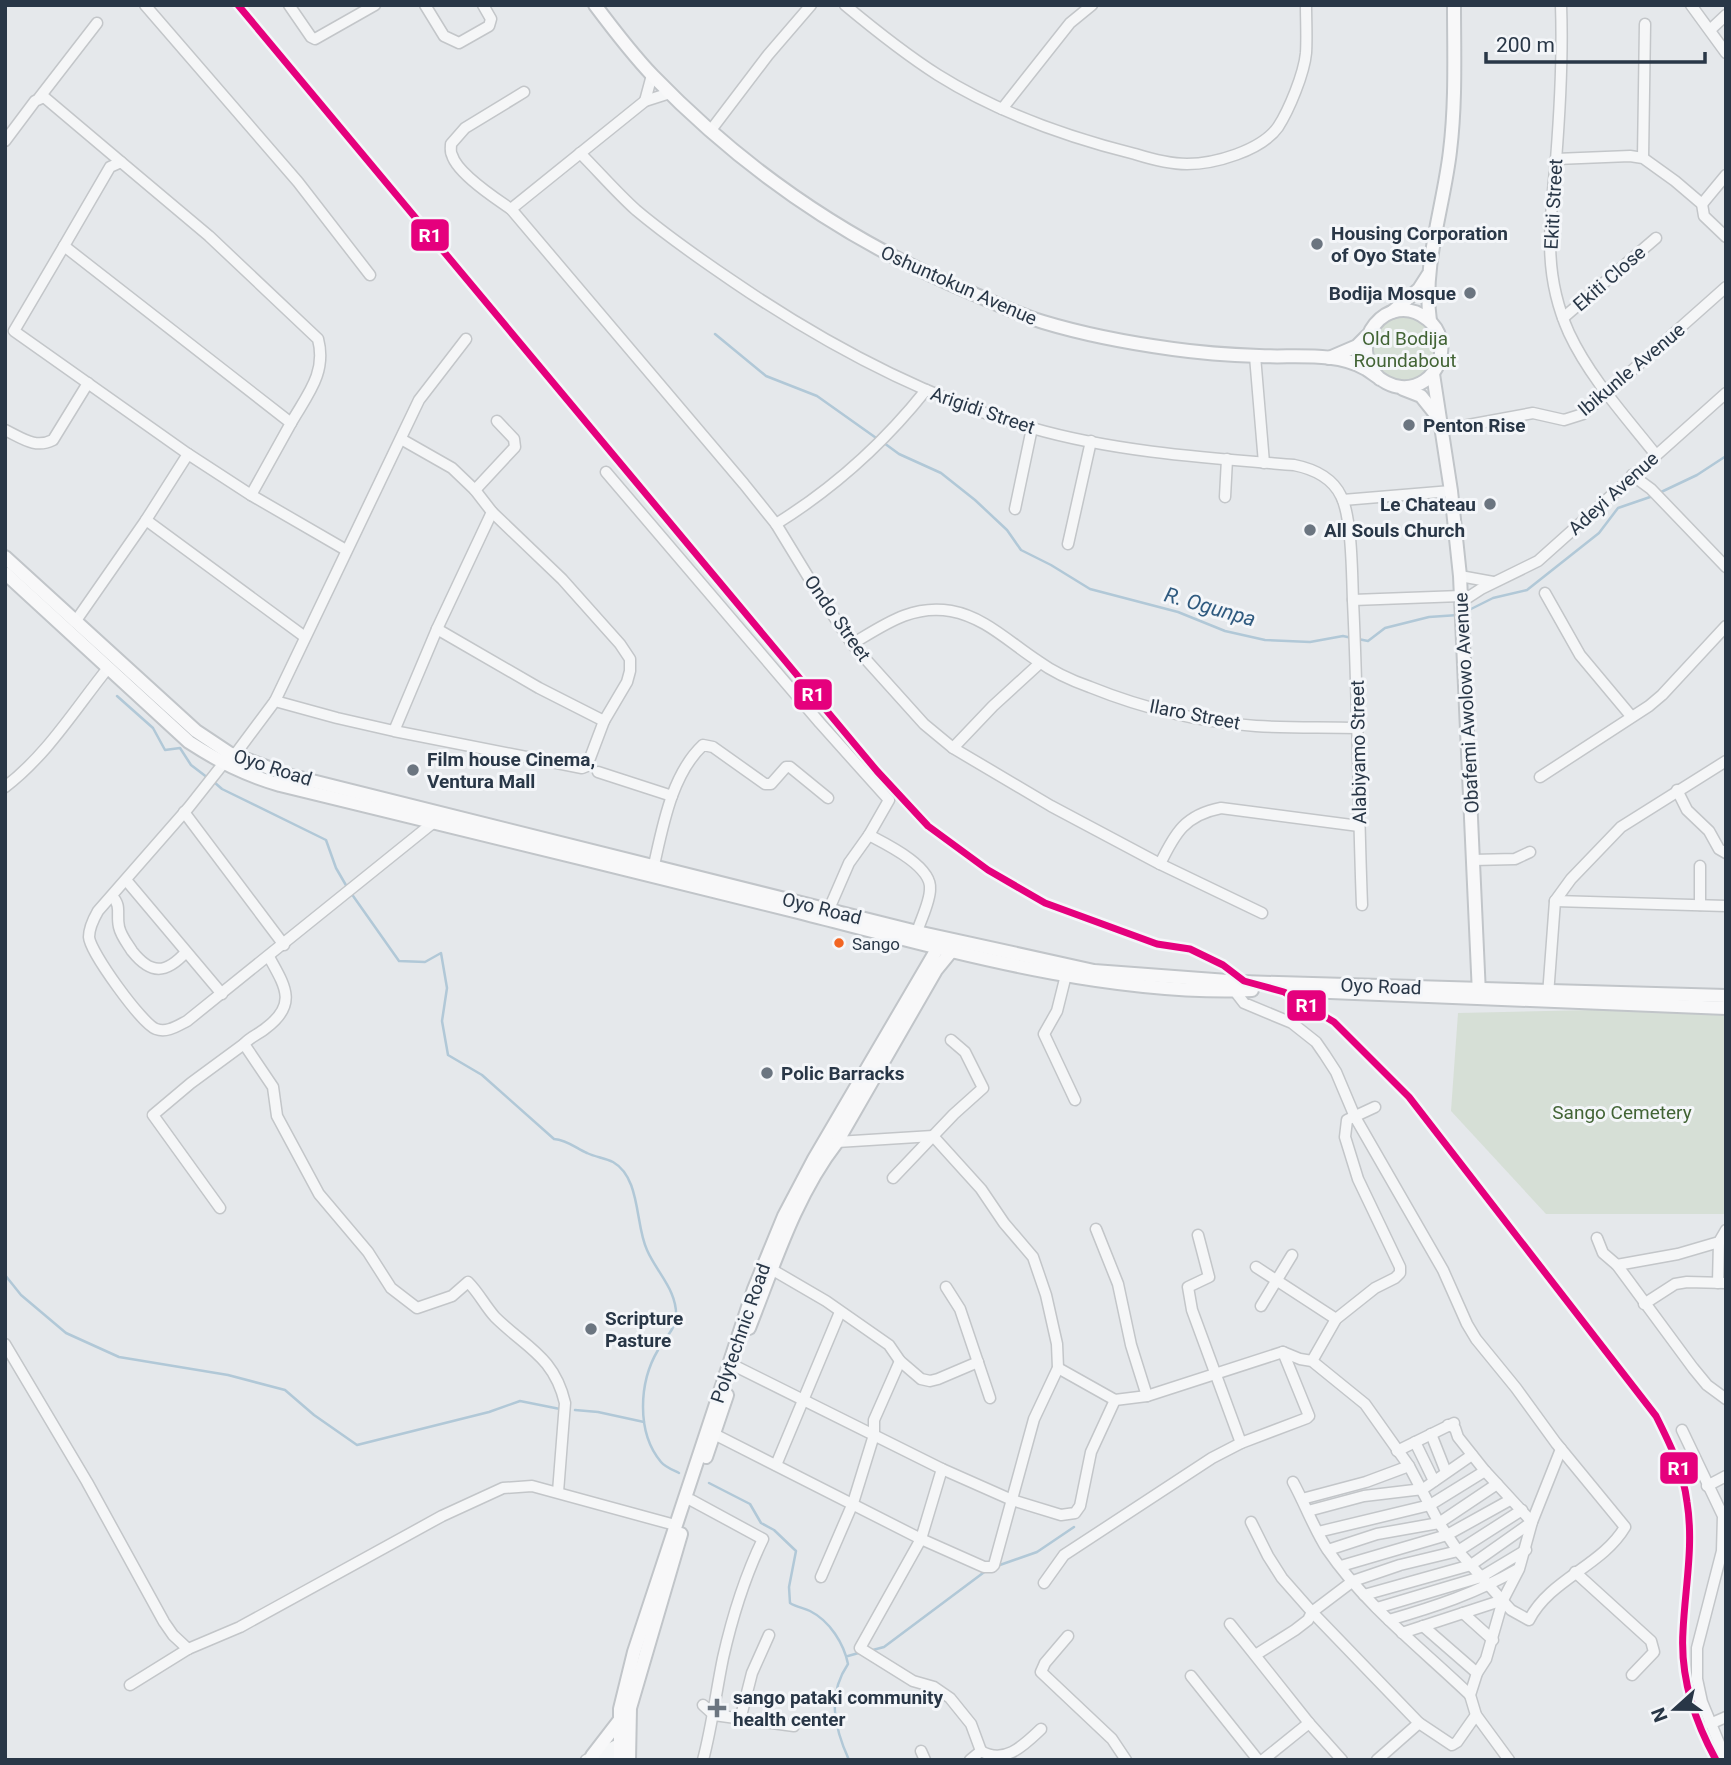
<svg xmlns="http://www.w3.org/2000/svg" width="1731" height="1765" font-family="Roboto,sans-serif">
<style>
.green{fill:#d6dfd6}
.lines{fill:none;stroke-linecap:round;stroke-linejoin:round}
.stream{stroke:#b1c8d7;stroke-width:2.5}
.minor-casing{stroke:#c3c6c9;stroke-width:13}
.major-casing{stroke:#c1c5c9;stroke-width:16}
.minor{stroke:#f5f6f7;stroke-width:10}
.major{stroke:#f8f8f9;stroke-width:12}
.rail-1-casing{stroke:#f4f6f9;stroke-width:12}
.rail-1{stroke:#e5007d;stroke-width:7}
.poi-dot{fill:#6b7580;stroke:#f4f6f9;stroke-width:2.5}
.bus-dot{fill:#f26522;stroke:#f4f6f9;stroke-width:2.5}
.labels{text-anchor:middle;stroke-width:6;stroke-linejoin:round;paint-order:stroke}
.bus-label{font-size:17px;fill:#293747;stroke:#f4f6f9;text-anchor:start}
.street-label{font-size:19px;fill:#293747;stroke:#f4f6f9}
.poi-label{font-size:19px;font-weight:bold;fill:#293747;stroke:#f4f6f9;text-anchor:start}
.park-label{font-size:19px;fill:#426435;stroke:#f4f6f9}
.water-label{font-size:21px;font-style:italic;fill:#2f5a7f;stroke:#f4f6f9}
.line-badge{stroke:#f4f6f9;stroke-width:2.5}
.badge-label{font-size:19px;text-anchor:middle;font-weight:bold;fill:#fff}
</style>
<rect width="100%" height="100%" fill="#e5e8eb"/>
<g class="green">
<circle cx="1404" cy="349" r="32"/>
<path d="M1726 1007V1214H1546L1451 1111 1458 1013Z"/>
</g>
<g class="lines">
<g class="stream">
<path d="M715 334 766 376 817 396 879 440"/>
<path d="M884 443 899 454 941 473 975 500 1007 530 1021 550 1051 565 1090 589 1178 612 1225 631 1265 640 1310 642 1343 636 1352 638"/>
<path d="M1659 493 1697 475 1726 456"/>
<path d="M1467 611 1493 598 1527 590 1599 533 1618 508 1653 496"/>
<path d="M1358 639 1368 641 1385 628 1429 617 1458 615"/>
<path d="M117 696 153 728 165 750 180 748 191 765 208 778"/>
<path d="M214 782 222 789 326 840 336 868 347 887"/>
<path d="M351 893 399 961 425 962 441 953 447 988 442 1021 448 1055 482 1075 554 1139C567 1140 576 1148 587 1153 595 1157 605 1158 613 1162 641 1178 635 1225 647 1250 657 1273 678 1291 676 1318 675 1330 663 1340 658 1350 639 1382 636 1432 661 1462 665 1467 673 1470 679 1473"/>
<path d="M5 1275 21 1295 66 1333 119 1357 228 1375 285 1390 314 1415 357 1445 489 1412 520 1401 560 1409"/>
<path d="M575 1410 598 1412 644 1422"/>
<path d="M709 1483 750 1504 761 1523 774 1530 796 1551 789 1587 790 1603C796 1607 804 1608 810 1611 830 1621 844 1644 848 1664 827 1695 834 1727 849 1760"/>
<path d="M997 1566 1037 1552 1074 1527"/>
<path d="M869 1651 884 1647 987 1570"/>
<path d="M848 1656 862 1652"/>
</g>
<g class="minor-casing">
<g id="minor">
<path d="M145 5 298 182 370 275"/>
<path d="M289 5 311 37 315 39 375 5"/>
<path d="M425 5 444 36 459 43 489 26 491 19 483 5"/>
<path d="M845 5C875 30 905 54 938 75 997 112 1067 137 1135 154 1151 159 1169 164 1187 164 1214 164 1261 151 1278 127 1289 110 1304 74 1306 53 1307 37 1306 21 1306 5"/>
<path d="M1561 5C1563 57 1560 109 1556 160 1550 223 1542 273 1569 333 1590 378 1626 417 1656 455"/>
<path d="M1691 5 1726 53"/>
<path d="M1710 30 1726 15"/>
<path d="M524 92 465 128 451 144C451 148 450 152 452 155 457 173 496 199 511 209L744 484 776 524 815 588 852 644 924 724 953 748 1051 806 1160 864 1262 913"/>
<path d="M39 98 97 23"/>
<path d="M645 101 652 75"/>
<path d="M1002 109 1070 23 1092 5"/>
<path d="M711 130 768 55 811 5"/>
<path d="M5 141 35 101 44 97 121 162"/>
<path d="M580 153C599 172 616 192 636 210 667 236 700 259 734 282 825 344 925 398 1032 428 1115 452 1208 458 1294 465 1314 469 1332 477 1341 496 1352 517 1352 576 1353 601 1358 702 1358 804 1362 905"/>
<path d="M1643 158 1645 24"/>
<path d="M1556 159 1630 156 1643 158 1675 181 1702 204 1704 216 1726 237"/>
<path d="M1702 204 1726 175"/>
<path d="M511 209 645 101 670 93"/>
<path d="M64 246 110 167 121 162 209 236 318 339C327 373 307 395 291 423"/>
<path d="M1563 318 1656 238"/>
<path d="M1255 356 1264 463"/>
<path d="M5 430C22 438 35 449 53 440L88 383"/>
<path d="M1441 430 1533 413 1564 420 1583 414 1726 287"/>
<path d="M401 439 452 468 475 490 492 512 562 579 620 644 630 659V671L627 682 604 721"/>
<path d="M188 454 14 331 64 246 291 423 251 495"/>
<path d="M606 472 820 723 889 800 869 835"/>
<path d="M1632 475 1651 489 1726 567"/>
<path d="M475 490 515 447 514 439 497 421"/>
<path d="M1225 497 1227 459"/>
<path d="M1343 500 1451 491"/>
<path d="M1015 509 1032 428"/>
<path d="M146 520 188 454 251 495 346 550"/>
<path d="M776 524C834 488 883 444 926 390"/>
<path d="M1068 544 1091 441"/>
<path d="M1460 576 1493 582"/>
<path d="M1545 593 1580 655 1631 716"/>
<path d="M1353 600 1461 596"/>
<path d="M1461 602 1481 589 1538 561 1726 393"/>
<path d="M75 622 146 520 305 637"/>
<path d="M437 629 492 512"/>
<path d="M852 644C884 625 912 604 951 611 985 617 1010 643 1038 661 1053 672 1073 681 1090 687 1142 708 1201 722 1256 726 1290 728 1324 727 1358 728"/>
<path d="M275 701 419 400 466 339"/>
<path d="M953 748 993 706 1040 663"/>
<path d="M234 756 275 701 337 718 394 731 437 629 539 688 604 721 587 766 582 768 394 731"/>
<path d="M223 764 189 807 98 911C94 918 89 928 89 937 90 952 142 1024 156 1029 167 1033 177 1026 187 1021L434 822"/>
<path d="M598 772 672 796"/>
<path d="M1540 777 1649 706 1662 695 1726 626"/>
<path d="M5 787C47 755 75 709 108 668"/>
<path d="M1677 790 1687 810 1709 831 1719 849 1726 853"/>
<path d="M184 812 284 945"/>
<path d="M1473 860 1515 859 1530 852"/>
<path d="M1160 864C1175 833 1185 815 1221 808L1359 826"/>
<path d="M654 865C663 825 672 774 703 745L713 747 765 784H771L786 767H790L828 798"/>
<path d="M126 880 222 994"/>
<path d="M112 896C122 906 116 914 119 927 121 936 127 943 132 951 151 975 166 974 186 952"/>
<path d="M1555 901 1726 906"/>
<path d="M1700 905V866"/>
<path d="M829 909 849 863 869 835C886 844 932 866 930 889 930 902 921 919 917 932"/>
<path d="M269 957C285 986 298 1004 266 1028 259 1034 250 1037 244 1044L273 1087 277 1116 319 1194 368 1252 391 1288 417 1308 452 1296 468 1282C479 1293 485 1306 495 1317 525 1347 554 1356 565 1403L558 1492"/>
<path d="M1066 975 1057 1011 1044 1034 1075 1100"/>
<path d="M1548 995 1555 901 1571 879 1621 827 1726 761"/>
<path d="M893 1178 954 1114 983 1088 965 1052 951 1040"/>
<path d="M220 1208 153 1115 191 1083 244 1044"/>
<path d="M1096 1229 1118 1284 1131 1345 1147 1396"/>
<path d="M1198 1235 1209 1277 1188 1287 1192 1310 1241 1443"/>
<path d="M1597 1238 1603 1253 1617 1265 1693 1368 1707 1385 1726 1399"/>
<path d="M1617 1265 1678 1254 1719 1242 1726 1230"/>
<path d="M1256 1267 1336 1319"/>
<path d="M771 1269 826 1301 889 1345 900 1361 921 1379 930 1381 938 1379 978 1362"/>
<path d="M1718 1283 1719 1242"/>
<path d="M946 1287 960 1309 990 1398"/>
<path d="M1644 1304 1675 1284 1687 1282 1726 1283"/>
<path d="M1261 1306 1292 1255"/>
<path d="M5 1344 87 1482 164 1622 173 1635 188 1649"/>
<path d="M1312 1361 1336 1319 1375 1288 1395 1278 1400 1273V1267L1358 1179 1345 1137 1347 1120 1375 1107"/>
<path d="M729 1363 942 1469 1012 1500 1061 1515 1075 1513 1080 1506 1091 1452 1115 1400"/>
<path d="M1058 1368 1115 1400 1147 1396 1283 1352 1300 1359 1312 1361 1365 1404 1409 1466 1439 1523 1458 1551 1511 1610 1529 1620C1550 1579 1602 1566 1625 1527L1556 1443 1516 1388 1476 1339 1467 1324 1443 1270 1355 1117 1336 1072 1325 1055 1316 1042 1292 1023 1244 1003 1237 994V986"/>
<path d="M1682 1430 1723 1516 1722 1551 1697 1648V1679L1702 1702 1726 1760"/>
<path d="M714 1434 921 1539 984 1567H992L994 1565 1034 1419 1058 1368 1057 1344 1046 1295 1033 1257 1004 1223 981 1189 933 1136 837 1142"/>
<path d="M1431 1434 1446 1472"/>
<path d="M1415 1442 1434 1481"/>
<path d="M1397 1451 1454 1423"/>
<path d="M776 1465 840 1312"/>
<path d="M942 1469 921 1539 860 1648 913 1681 934 1687 950 1698 971 1724 981 1751"/>
<path d="M1293 1482C1305 1504 1314 1529 1327 1549 1366 1606 1421 1648 1470 1695"/>
<path d="M1707 1486 1726 1476"/>
<path d="M1302 1499 1366 1482 1409 1466"/>
<path d="M691 1500 763 1539C745 1576 732 1618 723 1658 716 1692 712 1726 703 1760"/>
<path d="M1308 1511 1364 1496 1423 1489 1472 1455"/>
<path d="M1251 1522 1268 1556 1282 1578 1312 1612 1419 1723 1452 1745 1457 1742 1476 1715"/>
<path d="M1318 1532 1430 1505 1485 1471"/>
<path d="M1328 1550 1377 1534 1439 1523 1497 1484"/>
<path d="M1341 1566 1447 1535 1510 1500"/>
<path d="M1575 1572 1651 1641 1654 1652 1632 1675"/>
<path d="M821 1577 853 1503 874 1435V1420L900 1361"/>
<path d="M1044 1583 1064 1555 1212 1458 1241 1443 1307 1418 1309 1416 1283 1352"/>
<path d="M1364 1595 1471 1565 1532 1522 1485 1471 1458 1437 1455 1428 1448 1425"/>
<path d="M1377 1608 1481 1577 1526 1550"/>
<path d="M1463 1613 1493 1640"/>
<path d="M1389 1620C1434 1607 1477 1593 1518 1569"/>
<path d="M1230 1624 1309 1723 1342 1760"/>
<path d="M1423 1626 1477 1673"/>
<path d="M1402 1633 1503 1600"/>
<path d="M1068 1636 1045 1663 1041 1672 1112 1739 1126 1760"/>
<path d="M1257 1654 1295 1630 1308 1620 1312 1612 1353 1581 1400 1565 1458 1551 1522 1510"/>
<path d="M1191 1676 1258 1760"/>
<path d="M130 1685 188 1649 240 1627 442 1516 503 1488 532 1486 675 1525"/>
<path d="M703 1705 714 1715 794 1726"/>
<path d="M740 1720 752 1673 769 1635"/>
<path d="M1710 1724 1726 1717"/>
<path d="M921 1751 925 1760"/>
<path d="M981 1751C1005 1765 1024 1745 1041 1729"/>
<path d="M586 1760 623 1742"/>
<path d="M603 1760 625 1750"/>
<path d="M970 1760 981 1751"/>
<path d="M1263 1760 1309 1723"/>
<path d="M1377 1760 1419 1723"/>
<path d="M1509 1760 1476 1715 1470 1695 1477 1673 1486 1659 1503 1600 1519 1569 1532 1522 1561 1449"/>
</g>
</g>
<g class="major-casing">
<g id="major">
<path d="M595 5C613 29 632 54 653 76 745 171 852 244 974 294 997 304 1020 315 1043 322 1086 335 1129 343 1173 349 1201 353 1230 355 1259 356 1292 358 1336 351 1366 369 1377 376 1387 386 1401 387 1438 390 1456 341 1427 319 1389 288 1342 344 1380 379"/>
<path d="M1392 312 1419 289 1428 275"/>
<path d="M1430 321C1422 267 1444 205 1450 151 1456 102 1454 54 1454 5"/>
<path d="M1329 358 1357 346 1367 336"/>
<path d="M1433 374 1451 491 1460 576 1479 994"/>
<path d="M1403 389 1421 396 1437 416"/>
<path d="M5 557 196 731 229 753 288 775 917 932 1094 971 1241 982 1726 996"/>
<path d="M5 573 189 742C220 762 243 774 280 785 451 827 623 868 794 911 941 948 1100 996 1252 990"/>
<path d="M1306 991 1726 1008"/>
<path d="M749 1328C774 1265 795 1196 837 1142L936 970 954 948"/>
<path d="M706 1457 727 1395"/>
<path d="M592 1756 619 1721"/>
<path d="M620 1760V1709L634 1652 754 1289 784 1216 814 1159 940 944"/>
<path d="M629 1760 630 1708 681 1534"/>
</g>
</g>
<use href="#minor" class="minor"/>
<use href="#major" class="major"/>
<g class="rail-1-casing">
<path id="rail-1" d="M238 5 877 771 928 826 988 870 1045 903 1157 944 1190 949 1223 965 1244 981 1284 992 1334 1022 1409 1097 1656 1416C1670 1444 1683 1470 1687 1502 1694 1545 1685 1588 1683 1631 1680 1677 1694 1720 1716 1760"/>
</g>
<use href="#rail-1" class="rail-1"/>
</g>
<g class="poi-dot">
<circle cx="1317" cy="244" r="7"/>
<circle cx="1470" cy="293" r="7"/>
<circle cx="1409" cy="425" r="7"/>
<circle cx="1490" cy="504" r="7"/>
<circle cx="1310" cy="530" r="7"/>
<circle cx="413" cy="770" r="7"/>
<circle cx="767" cy="1073" r="7"/>
<circle cx="591" cy="1329" r="7"/>
<path d="M713.5 1697.5h7v7h7v7h-7v7h-7v-7h-7v-7h7z"/>
</g>
<circle class="bus-dot" cx="839" cy="943" r="6"/>
<g class="labels">
<g class="bus-label">
<text x="852" y="950">Sango</text>
</g>
<g class="street-label">
<text transform="translate(1553 204) rotate(-87)" y="7">Ekiti Street</text>
<text transform="translate(1609 278) rotate(-41)" y="7">Ekiti Close</text>
<text transform="translate(959 285) rotate(24)" y="7">Oshuntokun Avenue</text>
<text transform="translate(1631 369) rotate(-40)" y="7">Ibikunle Avenue</text>
<text transform="translate(983 410) rotate(19)" y="7">Arigidi Street</text>
<text transform="translate(1613 493) rotate(-42)" y="7">Adeyi Avenue</text>
<text transform="translate(838 618) rotate(55)" y="7">Ondo Street</text>
<text transform="translate(1466 703) rotate(-93)" y="7">Obafemi Awolowo Avenue</text>
<text transform="translate(1195 714) rotate(11)" y="7">Ilaro Street</text>
<text transform="translate(1358 752) rotate(-91)" y="7">Alabiyamo Street</text>
<text transform="translate(273 767) rotate(18)" y="7">Oyo Road</text>
<text transform="translate(822 908) rotate(14)" y="7">Oyo Road</text>
<text transform="translate(1381 986) rotate(2)" y="7">Oyo Road</text>
<text transform="translate(740 1333) rotate(-71)" y="7">Polytechnic Road</text>
</g>
<g class="poi-label">
<text x="1331" y="240">Housing Corporation<tspan x="1331" dy="22">of Oyo State</tspan></text>
<text x="1456" y="300" text-anchor="end">Bodija Mosque</text>
<text x="1423" y="432">Penton Rise</text>
<text x="1476" y="511" text-anchor="end">Le Chateau</text>
<text x="1324" y="537">All Souls Church</text>
<text x="427" y="766">Film house Cinema,<tspan x="427" dy="22">Ventura Mall</tspan></text>
<text x="781" y="1080">Polic Barracks</text>
<text x="605" y="1325">Scripture<tspan x="605" dy="22">Pasture</tspan></text>
<text x="733" y="1704">sango pataki community<tspan x="733" dy="22">health center</tspan></text>
</g>
<g class="park-label">
<text x="1405" y="345">Old Bodija<tspan x="1405" dy="22">Roundabout</tspan></text>
<text x="1622" y="1119">Sango Cemetery</text>
</g>
<g class="water-label">
<text transform="translate(1210 607) rotate(16)" y="7">R. Ogunpa</text>
</g>
</g>
<g class="line-badge">
<rect x="410" y="218" width="40" height="34" rx="7" fill="#e5007d"/>
<rect x="793" y="678" width="40" height="33" rx="7" fill="#e5007d"/>
<rect x="1286" y="989" width="41" height="33" rx="7" fill="#e5007d"/>
<rect x="1659" y="1451" width="40" height="34" rx="7" fill="#e5007d"/>
</g>
<g class="badge-label">
<text x="430" y="242">R1</text>
<text x="813" y="701">R1</text>
<text x="1307" y="1012">R1</text>
<text x="1679" y="1475">R1</text>
</g>
<rect width="1731" height="1765" fill="none" stroke="#293747" stroke-width="14"/>
<g transform="translate(1675 1709) rotate(249)" stroke="#f4f6f9" stroke-width="5" paint-order="stroke">
<path d="M0-5L12 26L0 18L-12 26Z" fill="#293747"/>
<text y="-10" font-size="19" font-weight="bold" text-anchor="middle" fill="#293747">N</text>
</g>
<path d="M1486 52v10h219v-10" fill="none" stroke="#293747" stroke-width="3.5"/>
<text x="1496" y="52" font-size="21" fill="#293747" stroke="#f4f6f9" stroke-width="5" paint-order="stroke">200 m</text>
</svg>
